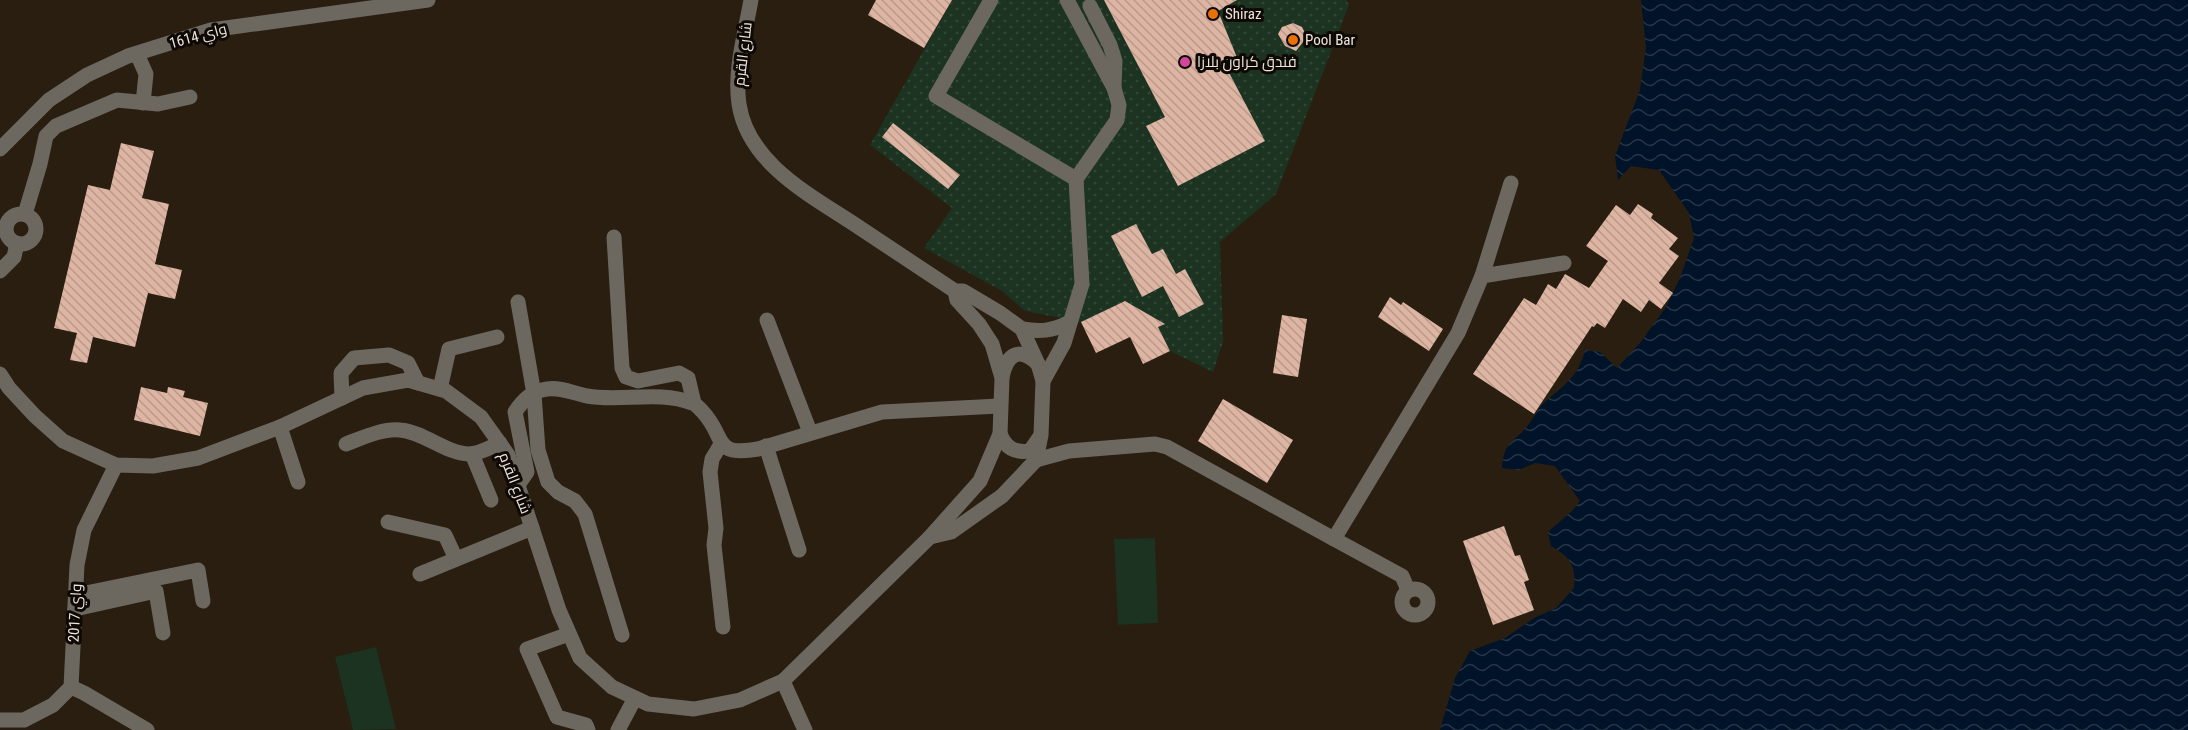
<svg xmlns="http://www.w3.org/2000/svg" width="2188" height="730" font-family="'Roboto Condensed',Cairo,sans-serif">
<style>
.park{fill:url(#park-dots)}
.garden{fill:#1b3320}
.water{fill:url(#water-waves)}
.building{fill:url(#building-back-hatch)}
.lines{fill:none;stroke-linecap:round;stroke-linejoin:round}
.minor{stroke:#6c6860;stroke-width:15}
.food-dot{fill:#e8710a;stroke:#0e0905;stroke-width:2}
.hotel-dot{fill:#d1479c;stroke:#0e0905;stroke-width:2}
.labels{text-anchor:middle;stroke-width:6;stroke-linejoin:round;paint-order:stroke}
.poi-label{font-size:15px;fill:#ede5dc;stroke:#0e0905;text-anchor:start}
.street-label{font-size:15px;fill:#ede5dc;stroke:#0e0905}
</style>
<defs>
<pattern id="park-dots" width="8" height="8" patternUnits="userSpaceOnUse" patternTransform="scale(1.5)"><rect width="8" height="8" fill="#1b3320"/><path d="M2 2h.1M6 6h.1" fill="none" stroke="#314735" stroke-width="1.8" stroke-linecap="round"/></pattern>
<pattern id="water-waves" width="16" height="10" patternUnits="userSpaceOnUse" patternTransform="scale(1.5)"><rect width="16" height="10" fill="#001328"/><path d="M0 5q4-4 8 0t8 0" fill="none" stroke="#263547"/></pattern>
<pattern id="building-back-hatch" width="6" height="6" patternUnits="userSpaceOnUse" patternTransform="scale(1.5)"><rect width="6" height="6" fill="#deb5a3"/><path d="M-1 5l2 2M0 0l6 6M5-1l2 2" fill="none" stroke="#b8998b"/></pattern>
</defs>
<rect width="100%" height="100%" fill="#291e10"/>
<path class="park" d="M952 0H1346L1349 5 1276 194 1220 242 1223 342 1213 372 1170 351 1154 318 1125 301 1081 322 1025 311 1002 291 924 248 952 208 870 145Z"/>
<g class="garden">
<path d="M1155 538 1158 623 1118 625 1114 539Z"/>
<path d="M376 647 396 729 353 730 335 657Z"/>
</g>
<path class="water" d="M1641 0H2188V730H1440L1455 678 1470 651 1505 638 1534 618 1556 608 1574 588C1576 565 1571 558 1551 546L1548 532 1572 511 1580 501 1555 466 1535 463 1519 470 1502 468C1504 445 1509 445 1524 430 1532 422 1536 411 1543 404 1563 385 1578 379 1585 350L1600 352 1617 368 1640 343 1666 307 1680 278 1694 238 1689 213 1659 170 1631 166 1618 180 1615 156 1640 90 1646 47Z"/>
<g class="building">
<path d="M876 0H952L924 48 868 15Z"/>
<path d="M1104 0H1237L1218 11 1238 60 1225 65 1265 141 1178 186 1146 126 1165 117Z"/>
<path d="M1293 23 1302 27 1307 37 1296 51 1285 46 1278 34 1282 27Z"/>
<path d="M893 123 960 175 948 189 882 137Z"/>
<path d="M121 143 154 151 142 198 169 204 155 264 182 270 175 299 148 293 135 347 93 337 87 363 70 360 77 333 54 328 88 185 110 190Z"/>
<path d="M1638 204 1653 214 1651 218 1678 238 1669 249 1679 256 1659 283 1673 293 1661 309 1649 300 1641 312 1623 299 1605 328 1597 323 1594 327 1592 326 1534 414 1473 374 1524 298 1536 305 1548 284 1556 289 1565 274 1589 288 1608 261 1586 246 1616 205 1630 215Z"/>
<path d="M1136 224 1152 254 1163 249 1176 274 1185 269 1204 304 1179 317 1163 286 1142 297 1111 236Z"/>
<path d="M1390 297 1401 305 1403 302 1443 329 1429 351 1378 317Z"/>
<path d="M1125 301 1165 324 1158 327 1170 351 1143 364 1130 337 1096 353 1081 322Z"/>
<path d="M1282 315 1307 319 1298 377 1273 373Z"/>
<path d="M141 387 167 393 168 387 185 391 183 397 208 403 200 436 134 420Z"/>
<path d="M1223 399 1293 440 1267 483 1198 441Z"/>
<path d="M1504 526 1515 556 1520 555 1529 580 1524 582 1534 610 1493 625 1463 541Z"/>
</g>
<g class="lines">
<g class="minor">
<path d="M751 0C745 34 734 70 739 104 748 165 814 197 860 228 892 249 923 270 955 291H963L1000 313 1022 329 1038 364 1043 381 1041 435 1036 460 1002 496 951 532 930 537"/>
<path d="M991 0 936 96 1076 179"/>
<path d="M1090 6 1110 45 1115 61 1114 88"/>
<path d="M137 54 146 74 143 103"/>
<path d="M0 149 49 100 87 75 128 56 211 30 428 0"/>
<path d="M25 214 40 164 46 136 56 126 117 100 158 104 190 97"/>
<circle cx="21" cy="229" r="15"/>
<path d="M614 237 622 368 626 377 638 381 679 373 688 378 694 403"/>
<path d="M0 271 14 257 17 243"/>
<path d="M1482 276 1511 183"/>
<path d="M518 302 534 394 538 450 548 482 558 492 575 501 585 514 622 635"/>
<path d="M767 320 810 432"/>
<path d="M1022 329C1040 332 1052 331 1068 323"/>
<path d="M0 374 9 388 35 416 63 441 116 465 153 466 198 458 280 427 363 388 408 380 446 391 481 417 508 455 559 610 580 658 612 687 648 704 694 709 740 700 783 681 930 537 980 481 1000 434 1002 378 992 344 979 324 957 300 955 291"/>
<path d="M1002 377C1007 354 1019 346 1038 364"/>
<path d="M1043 381 1064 343 1082 284 1076 179 1117 120 1119 105 1114 88 1067 0"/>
<path d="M440 389 449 349 497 337"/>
<path d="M342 398 341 373 354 358 389 355 408 363 418 383"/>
<path d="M280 427 298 482"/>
<path d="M1000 434C1006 448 1014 453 1030 451L1039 438"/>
<path d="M346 444C362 438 383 428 400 430 424 432 445 453 469 454 479 454 491 447 500 443"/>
<path d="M721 444 712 459 710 472 716 528 714 545 723 627"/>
<path d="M766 446 799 550"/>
<path d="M472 454 491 500"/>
<path d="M1036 460 1069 451 1155 444 1167 447 1334 539 1458 333 1482 276 1564 263"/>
<path d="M518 485 527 472 515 412C523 400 532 391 547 389 561 387 573 393 587 396 621 402 659 390 692 403 696 404 699 408 702 411 727 437 711 457 758 449L882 412 999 406"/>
<path d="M388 522 445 535 456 559"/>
<path d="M1334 539 1402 576 1408 590"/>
<path d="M420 574 532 528"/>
<circle cx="1415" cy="602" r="13"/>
<path d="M76 595 198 570 203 601"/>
<path d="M75 609 156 591 163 633"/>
<path d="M569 634 527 649 557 717 586 725 588 730"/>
<path d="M783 681 805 730"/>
<path d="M71 687 84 693 147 730"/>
<path d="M0 720H24L53 705 71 687 77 565 84 530 116 465"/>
<path d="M618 730 635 698"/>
</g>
</g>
<g class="food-dot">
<circle cx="1213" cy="14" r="6"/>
<circle cx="1293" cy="40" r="6"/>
</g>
<circle class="hotel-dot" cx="1185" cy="62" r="6"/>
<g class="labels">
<g class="poi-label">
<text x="1225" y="19">Shiraz</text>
<text x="1305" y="45">Pool Bar</text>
<text x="1197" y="67">فندق كراون بلازا</text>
</g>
<g class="street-label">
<text transform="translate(198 36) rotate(-15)" y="5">واي 1614</text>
<text transform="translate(743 54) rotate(-83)" y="5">شارع القرم</text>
<text transform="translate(515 483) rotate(69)" y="5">شارع القرم</text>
<text transform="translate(75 613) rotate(-87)" y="5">واي 2017</text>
</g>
</g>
</svg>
